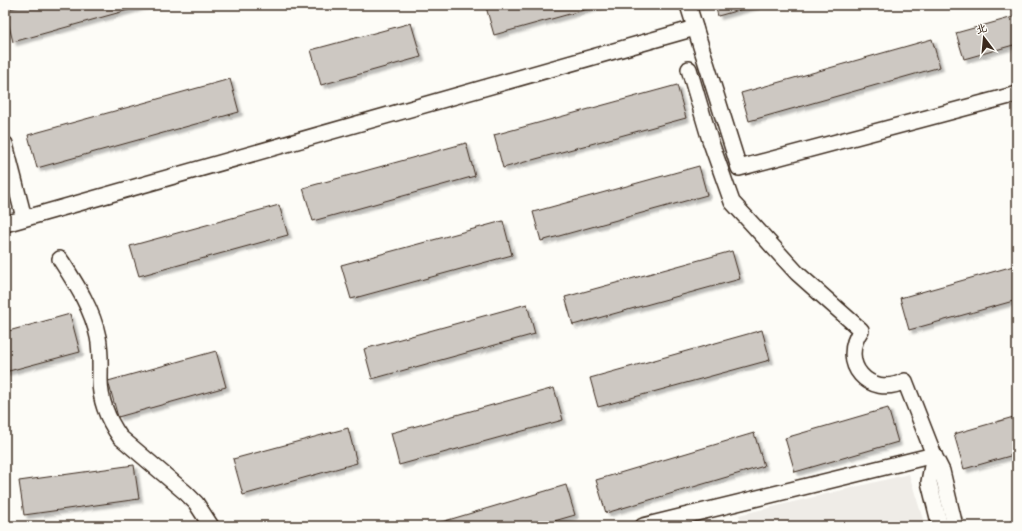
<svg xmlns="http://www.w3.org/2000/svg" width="1022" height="531" font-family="Mynerve,'LXGW WenKai TC',sans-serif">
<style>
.built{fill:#efece7}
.building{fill:#cdc8c2;stroke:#3b2a1e;filter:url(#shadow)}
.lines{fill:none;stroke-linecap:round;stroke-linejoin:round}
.minor-casing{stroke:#3b2a1e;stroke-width:18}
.minor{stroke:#fdfcf7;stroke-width:15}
</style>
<defs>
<filter id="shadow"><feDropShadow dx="3.5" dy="3.5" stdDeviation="1" flood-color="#0004"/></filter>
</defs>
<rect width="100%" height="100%" fill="#fdfcf7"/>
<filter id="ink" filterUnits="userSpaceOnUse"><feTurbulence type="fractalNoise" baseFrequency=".025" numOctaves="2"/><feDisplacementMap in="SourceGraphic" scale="8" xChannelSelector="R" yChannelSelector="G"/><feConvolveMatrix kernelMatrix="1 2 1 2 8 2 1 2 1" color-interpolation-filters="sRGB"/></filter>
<g filter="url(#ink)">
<path class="built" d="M909 474 925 526H743L739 515Z"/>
<g class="building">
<path d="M25 5H146L13 42 5 10Z"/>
<path d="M495 5H602L494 35 486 7Z"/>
<path d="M715 5H757L718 16Z"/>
<path d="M1017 16V44L964 59 956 33Z"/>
<path d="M411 23 421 57 321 85 311 50Z"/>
<path d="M932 39 940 67 749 121 741 93Z"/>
<path d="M230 79 239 112 37 168 28 135Z"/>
<path d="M677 85 686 118 503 168 494 135Z"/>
<path d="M466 143 475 176 313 221 303 188Z"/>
<path d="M699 166 707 195 541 241 533 212Z"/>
<path d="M279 205 288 235 139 276 130 246Z"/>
<path d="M503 221 512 255 351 299 341 265Z"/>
<path d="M732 251 740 279 573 325 565 297Z"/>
<path d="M1017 265V300L909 330 900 298Z"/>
<path d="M527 304 535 334 372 379 364 349Z"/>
<path d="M70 314 80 352 5 372V332Z"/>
<path d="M762 330 770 360 598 407 590 378Z"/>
<path d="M216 351 226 387 118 417 108 381Z"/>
<path d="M554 388 563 420 399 465 391 433Z"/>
<path d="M888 408 898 442 795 472 785 438Z"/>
<path d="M1017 416V454L964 469 954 434Z"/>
<path d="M348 428 357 463 243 495 233 459Z"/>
<path d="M754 433 764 466 606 513 596 480Z"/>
<path d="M134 465 139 499 24 515 19 481Z"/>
<path d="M566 485 575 515 537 526H428Z"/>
</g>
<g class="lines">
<g class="minor-casing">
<g id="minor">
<path d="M688 5 739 168 1017 94"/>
<path d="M689 69 710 140 732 202 797 273 861 330C838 363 869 399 905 381L934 455 942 471 955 526"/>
<path d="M5 144 24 218"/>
<path d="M5 224 695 28"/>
<path d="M60 259C76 284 92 308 98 337 101 351 100 365 100 380 100 401 108 420 120 437L186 493 196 503 211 526"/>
<path d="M934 455 929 482 940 526"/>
<path d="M643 526 934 455"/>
</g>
</g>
<use href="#minor" class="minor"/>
</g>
</g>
<rect width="1022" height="531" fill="none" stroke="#fdfcf7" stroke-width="20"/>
<rect x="10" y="10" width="1002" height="511" fill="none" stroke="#3b2a1e" stroke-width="1.5" filter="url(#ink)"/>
<g transform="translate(984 38) rotate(344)" stroke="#fdfcf7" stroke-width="3" paint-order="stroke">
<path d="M0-3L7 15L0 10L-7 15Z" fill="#3b2a1e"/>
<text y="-6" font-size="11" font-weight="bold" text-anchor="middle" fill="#3b2a1e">北</text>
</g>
</svg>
